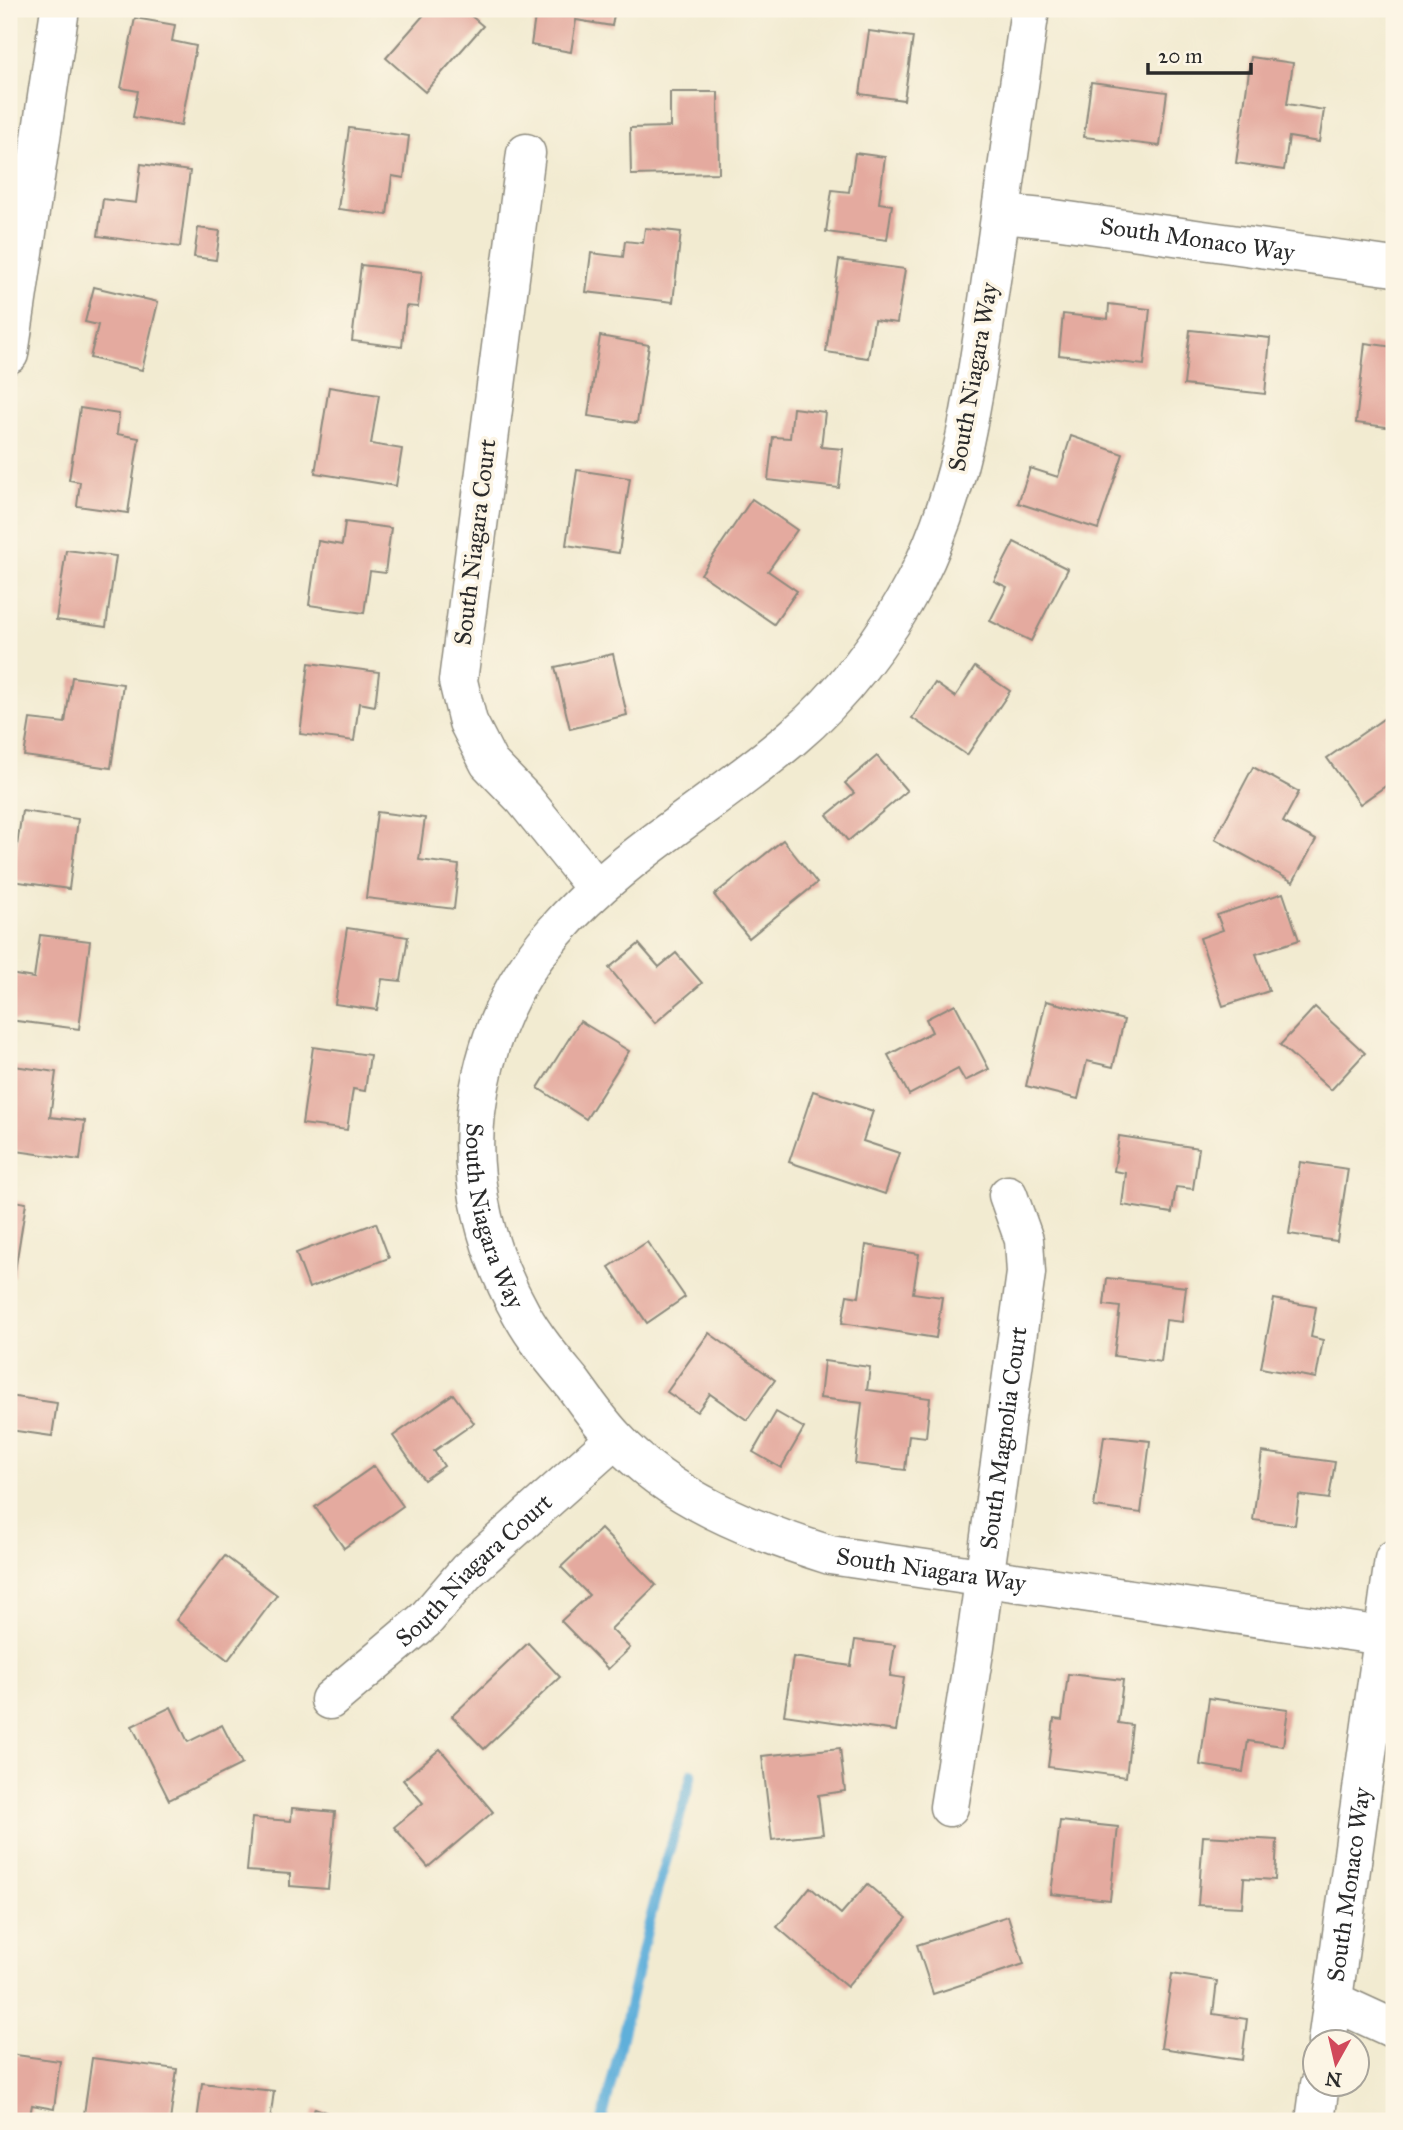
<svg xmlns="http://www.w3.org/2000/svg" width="1403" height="2130" font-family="'IM FELL Great Primer',serif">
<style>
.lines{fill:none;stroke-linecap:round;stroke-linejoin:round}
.stream{stroke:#5fafda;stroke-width:10}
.building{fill:#e4aa9f}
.minor-casing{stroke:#8e8b7e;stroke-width:41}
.minor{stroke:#fff;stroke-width:38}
.labels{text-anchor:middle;stroke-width:7;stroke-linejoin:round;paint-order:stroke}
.street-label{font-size:24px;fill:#2b2b2b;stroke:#fcf5e5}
</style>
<rect width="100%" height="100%" fill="#fcf5e5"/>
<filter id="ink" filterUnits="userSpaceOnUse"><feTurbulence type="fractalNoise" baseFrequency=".0143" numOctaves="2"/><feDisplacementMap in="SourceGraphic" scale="14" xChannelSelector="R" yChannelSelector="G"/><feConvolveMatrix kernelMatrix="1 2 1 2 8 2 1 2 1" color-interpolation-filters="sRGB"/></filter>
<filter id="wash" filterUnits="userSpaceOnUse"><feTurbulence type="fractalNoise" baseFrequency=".00686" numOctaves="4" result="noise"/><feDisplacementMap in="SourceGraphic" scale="28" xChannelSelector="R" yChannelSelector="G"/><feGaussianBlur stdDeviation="1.57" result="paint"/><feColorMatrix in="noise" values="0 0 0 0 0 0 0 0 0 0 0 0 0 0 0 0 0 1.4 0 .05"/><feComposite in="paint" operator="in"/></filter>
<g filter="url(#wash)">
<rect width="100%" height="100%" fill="#f2ebd1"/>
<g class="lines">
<path class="stream" d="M602 2121C621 2045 637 1968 657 1892 668 1852 682 1814 692 1773"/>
</g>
<g id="blocks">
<g class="building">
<path d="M429 9H463L483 26 425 92 386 58Z"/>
<path d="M536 9H615L612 26 576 20 571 52 531 45Z"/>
<path d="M135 18 175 25 172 41 196 46 181 126 133 117 138 91 121 88Z"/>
<path d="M869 31 913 37 904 100 860 94Z"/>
<path d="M1251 57 1293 63 1287 104 1324 110 1319 142 1289 137 1284 170 1236 163Z"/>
<path d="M1091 82 1167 92 1160 146 1084 137Z"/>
<path d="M670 92H718L719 173 631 175 630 128 670 127Z"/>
<path d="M349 128 409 136 404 178 392 176 387 215 338 209Z"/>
<path d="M855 153 885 157 879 203 892 205 887 240 826 232 832 190 849 192Z"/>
<path d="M141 164 190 171 180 247 98 236 103 199 136 203Z"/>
<path d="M198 228 220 231 216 260 194 257Z"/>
<path d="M645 228 681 232 673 302 586 292 591 253 623 257 625 241 643 243Z"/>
<path d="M839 260 905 269 897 323 874 320 868 358 826 352Z"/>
<path d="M361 265 422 272 418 307 406 306 402 347 352 341Z"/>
<path d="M94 287 158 302 142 370 90 358 98 325 85 322Z"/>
<path d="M1109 304 1150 309 1144 365 1059 355 1063 314 1108 319Z"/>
<path d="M1190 330 1270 338 1265 394 1184 385Z"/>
<path d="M600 336 649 345 637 423 588 416Z"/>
<path d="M1365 343 1394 347V428L1356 423Z"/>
<path d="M329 387 379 395 371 444 402 449 396 486 315 473Z"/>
<path d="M80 408 119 414 117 434 139 438 128 513 77 506 80 482 69 480Z"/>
<path d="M793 408 825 412 821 447 843 449 839 488 768 480 773 437 790 438Z"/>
<path d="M1071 436 1123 454 1098 529 1018 503 1030 468 1058 477Z"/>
<path d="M577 470 630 478 619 553 566 545Z"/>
<path d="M752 499 797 530 768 571 797 591 774 624 701 574Z"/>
<path d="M345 522 391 528 385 573 370 571 364 613 309 605 318 541 342 545Z"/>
<path d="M1014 542 1068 569 1031 641 990 621 1007 587 994 581Z"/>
<path d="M66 550 116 556 106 627 56 620Z"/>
<path d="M613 654 627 715 570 729 555 667Z"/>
<path d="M309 663 379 672 375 706 359 703 354 741 300 734Z"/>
<path d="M975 667 1010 691 967 755 912 718 935 683 955 697Z"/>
<path d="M72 677 123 684 111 768 24 756 30 719 65 723Z"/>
<path d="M1389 715 1394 723V780L1360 804 1327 758Z"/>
<path d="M877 756 907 791 848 841 827 815 854 793 845 783Z"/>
<path d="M1253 767 1299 792 1283 822 1316 840 1293 882 1215 839Z"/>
<path d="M22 811 78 819 69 889 12 881Z"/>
<path d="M377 812 425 818 419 860 459 865 454 909 366 898Z"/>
<path d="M783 840 817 883 749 938 714 895Z"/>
<path d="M1283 893 1299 940 1256 954 1269 991 1223 1006 1200 938 1223 930 1217 915Z"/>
<path d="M347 928 408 937 401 981 382 979 377 1010 335 1004Z"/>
<path d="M40 935 90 941 79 1029 9 1020V974L34 978Z"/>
<path d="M639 944 659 967 676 953 702 983 655 1023 609 968Z"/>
<path d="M1046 1001 1124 1020 1113 1067 1087 1061 1078 1099 1026 1086Z"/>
<path d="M955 1004 989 1069 965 1081 958 1069 909 1095 888 1055 932 1032 926 1019Z"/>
<path d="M1315 1007 1365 1053 1331 1090 1280 1045Z"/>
<path d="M580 1021 629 1051 586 1119 538 1088Z"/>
<path d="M313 1047 370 1055 365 1091 353 1089 347 1130 302 1124Z"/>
<path d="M14 1066 56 1072 50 1117 85 1121 80 1160 9 1150V1109Z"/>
<path d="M813 1091 873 1111 863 1141 899 1153 885 1194 789 1162Z"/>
<path d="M1119 1136 1199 1148 1193 1189 1176 1187 1172 1213 1122 1205 1126 1173 1114 1171Z"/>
<path d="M1300 1162 1348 1169 1337 1241 1289 1234Z"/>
<path d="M9 1200 26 1203 14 1277 9 1276Z"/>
<path d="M376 1223 389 1258 309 1288 296 1253Z"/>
<path d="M647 1242 685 1297 647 1323 609 1267Z"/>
<path d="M866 1245 919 1254 913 1293 942 1297 936 1338 842 1323 847 1295 859 1297Z"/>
<path d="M1107 1278 1186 1287 1182 1322 1166 1320 1161 1362 1114 1356 1120 1307 1104 1305Z"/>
<path d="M1274 1299 1316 1307 1311 1337 1323 1340 1316 1378 1261 1368Z"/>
<path d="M709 1333 775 1380 747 1420 710 1394 697 1412 667 1392Z"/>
<path d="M824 1361 870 1367 867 1390 930 1398 926 1437 909 1435 905 1470 855 1464 862 1403 820 1398Z"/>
<path d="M453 1394 474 1423 434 1451 444 1466 424 1480 393 1436Z"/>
<path d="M9 1396 57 1403 52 1436 9 1430Z"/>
<path d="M776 1412 804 1428 781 1468 753 1452Z"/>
<path d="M1104 1436 1150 1441 1141 1513 1094 1507Z"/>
<path d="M1262 1452 1335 1462 1329 1499 1299 1495 1295 1525 1253 1520Z"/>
<path d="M374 1466 403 1506 344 1548 315 1507Z"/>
<path d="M601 1529 656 1585 611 1629 630 1648 608 1669 561 1621 589 1595 561 1567Z"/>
<path d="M225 1556 277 1595 228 1660 176 1620Z"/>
<path d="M855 1640 895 1645 890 1676 904 1678 896 1731 784 1715 793 1657 851 1666Z"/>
<path d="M528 1643 560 1677 484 1749 452 1716Z"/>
<path d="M1068 1674 1123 1680 1118 1723 1132 1725 1126 1777 1048 1767 1054 1719 1062 1720Z"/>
<path d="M1209 1698 1288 1709 1283 1746 1248 1741 1243 1772 1200 1765Z"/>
<path d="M171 1707 188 1742 222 1725 242 1764 169 1800 132 1726Z"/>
<path d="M840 1748 845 1791 818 1795 823 1834 772 1840 762 1756Z"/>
<path d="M440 1749 493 1812 428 1867 394 1827 423 1803 403 1780Z"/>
<path d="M292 1808 335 1812 328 1889 290 1886V1874L247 1871 252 1818 291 1821Z"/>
<path d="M1060 1821 1118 1827 1110 1900 1051 1894Z"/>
<path d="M1203 1836 1277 1840 1275 1880 1244 1878 1242 1907 1198 1905Z"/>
<path d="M867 1884 907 1918 847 1987 777 1927 810 1887 841 1914Z"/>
<path d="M1008 1916 1024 1964 933 1994 917 1945Z"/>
<path d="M1172 1974 1217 1981 1213 2014 1247 2019 1242 2060 1161 2048Z"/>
<path d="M9 2054 60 2061 54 2109 32 2105 29 2121H9Z"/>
<path d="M92 2058 177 2069 170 2121H83Z"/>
<path d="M202 2083 274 2091 270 2121H197Z"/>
<path d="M315 2108 348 2121H310Z"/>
</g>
</g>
</g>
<g filter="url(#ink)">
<use href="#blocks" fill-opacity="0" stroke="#8e8b7e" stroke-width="2"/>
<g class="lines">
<g class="minor-casing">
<g id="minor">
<path id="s1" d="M1030 9C1016 104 1003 199 989 294 974 394 963 488 916 580 886 638 842 696 792 738 657 852 499 914 476 1112 468 1183 487 1253 522 1315 536 1340 555 1362 573 1384 586 1402 599 1421 614 1437 670 1499 753 1531 830 1555L1383 1636"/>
<path d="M526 153 458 681 468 722 489 763 524 799 595 887"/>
<path id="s2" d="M1001 214 1054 219 1394 267"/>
<path d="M9 354 60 9"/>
<path id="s3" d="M330 1700 425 1620 467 1571 615 1439"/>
<path id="s4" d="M949 1807 975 1646 1026 1273 1024 1240 1008 1195"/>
<path d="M1333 2001 1394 2029"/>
<path id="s5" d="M1327 2042 1394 1559"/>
<path d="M1315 2121 1320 2084"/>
</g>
</g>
<use href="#minor" class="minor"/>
</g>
</g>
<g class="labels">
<g class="street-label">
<text dy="8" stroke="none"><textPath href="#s2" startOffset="198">South Monaco Way</textPath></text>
<text transform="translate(973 377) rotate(-80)" y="8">South Niagara Way</text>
<text transform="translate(475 542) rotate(-83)" y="8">South Niagara Court</text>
<text dy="8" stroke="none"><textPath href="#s1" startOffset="1400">South Niagara Way</textPath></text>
<text dy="8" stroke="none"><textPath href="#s4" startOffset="373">South Magnolia Court</textPath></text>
<text dy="8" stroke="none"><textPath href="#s1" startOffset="2009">South Niagara Way</textPath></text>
<text dy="8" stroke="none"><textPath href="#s3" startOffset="194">South Niagara Court</textPath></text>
<text dy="8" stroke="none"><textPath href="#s5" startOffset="159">South Monaco Way</textPath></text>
</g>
</g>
<rect width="1403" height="2130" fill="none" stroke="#fcf5e5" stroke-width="35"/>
<g transform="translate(1336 2063) rotate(188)"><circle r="33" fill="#fcf5e5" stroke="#a8a49b" stroke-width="2"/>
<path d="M0-5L12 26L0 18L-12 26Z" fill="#d1495b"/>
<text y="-10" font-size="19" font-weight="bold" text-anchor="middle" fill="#2b2b2b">N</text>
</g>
<path d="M1148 63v10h103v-10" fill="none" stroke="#2b2b2b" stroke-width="3.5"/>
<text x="1158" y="63" font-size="21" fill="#2b2b2b" stroke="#fcf5e5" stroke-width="5" paint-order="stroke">20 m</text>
</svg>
